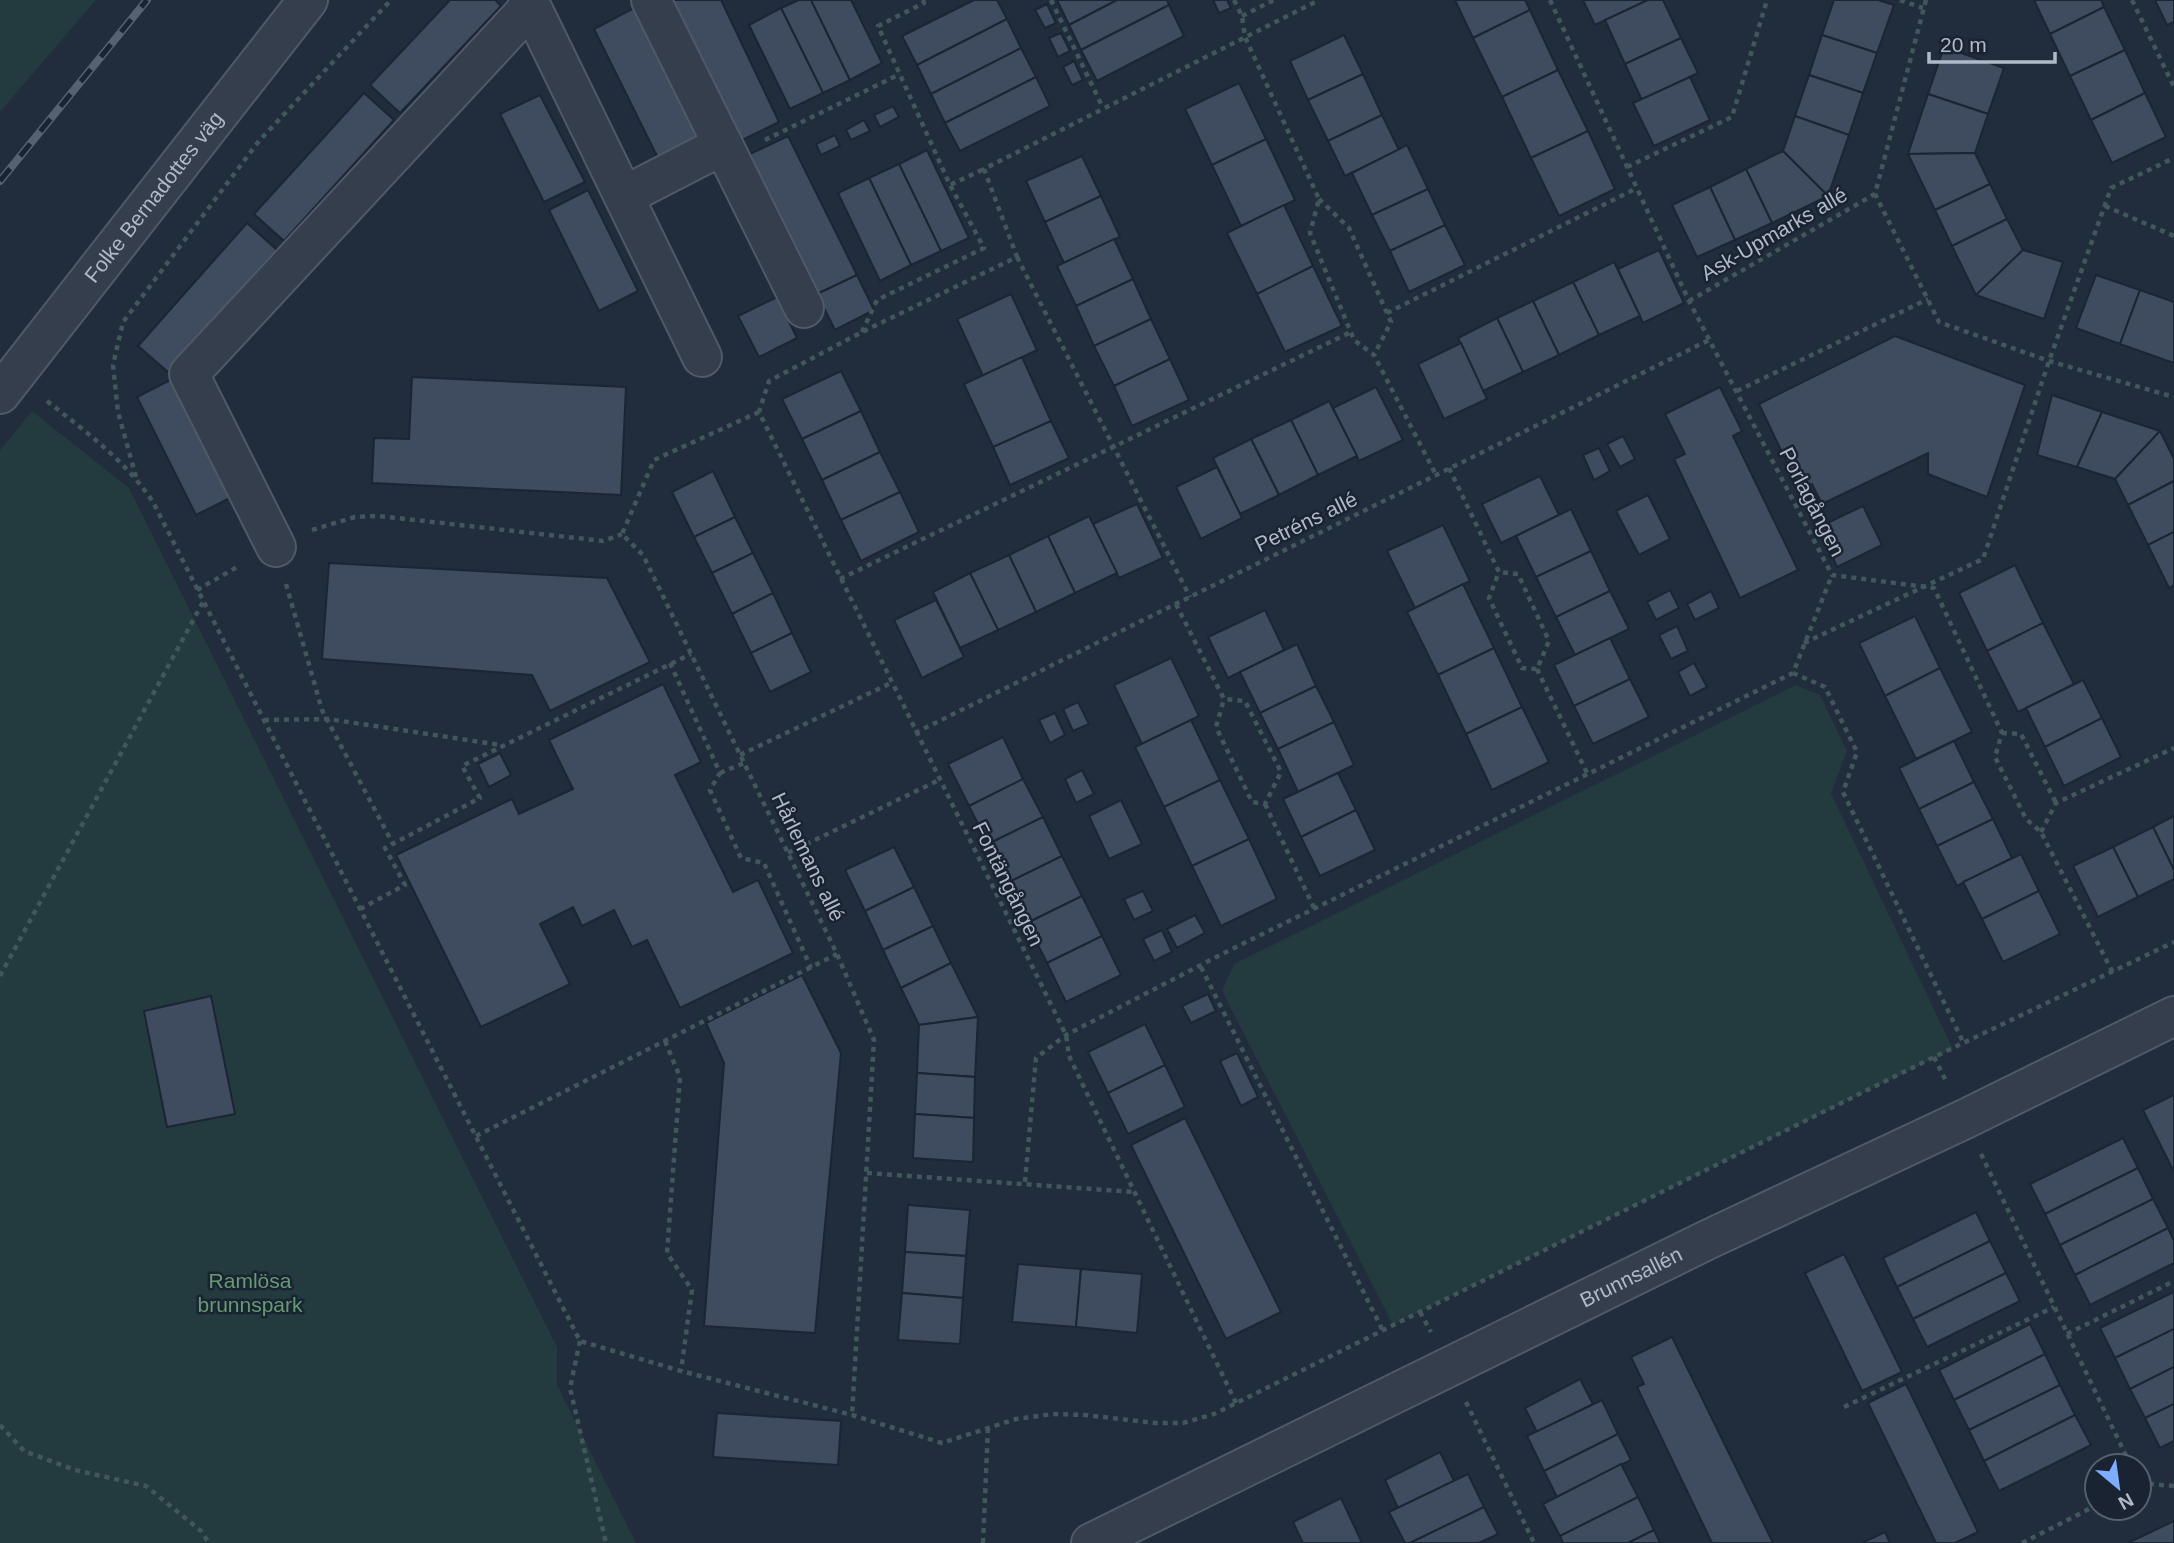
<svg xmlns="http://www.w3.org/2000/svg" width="2174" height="1543" font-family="Arial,sans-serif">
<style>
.green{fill:#233a3e}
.building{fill:#3f4b5f;stroke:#1c2533;stroke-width:2}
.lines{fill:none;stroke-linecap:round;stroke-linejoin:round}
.minor-casing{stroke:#505967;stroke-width:42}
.path{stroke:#41575b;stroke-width:4.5;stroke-dasharray:5 5;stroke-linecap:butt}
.minor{stroke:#353e4d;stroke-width:38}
.rail-casing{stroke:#566274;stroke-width:8}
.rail{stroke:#1a2331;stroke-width:5;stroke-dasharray:16;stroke-linecap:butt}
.labels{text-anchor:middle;stroke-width:5;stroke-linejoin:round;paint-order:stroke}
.street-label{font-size:21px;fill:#b0b9c8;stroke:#1a2331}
.park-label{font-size:21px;fill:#659b73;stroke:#1a2331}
</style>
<rect width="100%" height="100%" fill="#212c3d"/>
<g class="green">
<path d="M0 0H96L0 112Z"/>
<path d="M32 411 129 488 557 1347V1385L636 1543H0V450Z"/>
<path d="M1796 685 1820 695 1847 751 1831 793 1953 1049 1393 1325 1222 991 1234 964Z"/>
</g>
<g class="building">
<path d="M450 0H495L501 6 400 113 370 85Z"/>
<path d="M673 0H721L779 122 740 141Z"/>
<path d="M799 0H811L850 80 823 93 781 8Z"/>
<path d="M811 0H851L882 63 850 80Z"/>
<path d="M974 0H997L1007 19 917 65 902 36Z"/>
<path d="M1057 0H1117L1069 25Z"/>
<path d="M1117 0H1167L1169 5 1081 50 1069 25Z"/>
<path d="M1213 0H1227L1231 8 1219 13Z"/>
<path d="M1455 0H1525L1530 10 1473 38Z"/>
<path d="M1583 0H1648L1595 25Z"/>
<path d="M1648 0H1663L1681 38 1625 64 1605 20Z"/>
<path d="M1834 0H1878L1894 5 1877 53 1822 35Z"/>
<path d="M2034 0H2101L2104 7 2050 34Z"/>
<path d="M2155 0H2174V22L2167 25Z"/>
<path d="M1047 4 1056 23 1045 28 1035 10Z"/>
<path d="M1169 5 1184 36 1097 81 1081 50Z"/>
<path d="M2104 7 2125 50 2070 76 2050 34Z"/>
<path d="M634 8 699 137 658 158 594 29Z"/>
<path d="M781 8 823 93 790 109 749 25Z"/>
<path d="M1530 10 1558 70 1502 97 1473 38Z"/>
<path d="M1007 19 1021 48 931 94 917 65Z"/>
<path d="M1061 33 1070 51 1058 57 1049 38Z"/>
<path d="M1344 35 1363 74 1308 100 1290 61Z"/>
<path d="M1822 35 1877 53 1863 93 1809 75Z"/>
<path d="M1681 38 1698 73 1642 100 1625 64Z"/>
<path d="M1944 47 2004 68 1988 114 1928 94Z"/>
<path d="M1021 48 1036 77 945 123 931 94Z"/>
<path d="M2125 50 2145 93 2091 120 2070 76Z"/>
<path d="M1074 61 1083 80 1072 85 1063 67Z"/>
<path d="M1558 70 1588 131 1531 158 1502 97Z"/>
<path d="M1363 74 1382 115 1328 141 1308 100Z"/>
<path d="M1809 75 1863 93 1849 135 1795 116Z"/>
<path d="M1036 77 1050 106 960 151 945 123Z"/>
<path d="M1690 77 1710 120 1654 146 1633 103Z"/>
<path d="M1239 83 1266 139 1212 165 1185 109Z"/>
<path d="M364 93 394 120 284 241 254 214Z"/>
<path d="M2145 93 2166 137 2112 163 2091 120Z"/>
<path d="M1928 94 1988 114 1975 153 1908 154Z"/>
<path d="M540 95 585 182 544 202 500 114Z"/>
<path d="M893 106 899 117 880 127 874 115Z"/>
<path d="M1382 115 1399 150 1345 176 1328 141Z"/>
<path d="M1795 116 1849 135 1828 196 1783 151Z"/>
<path d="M864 120 870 131 851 140 846 130Z"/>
<path d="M1588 131 1615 189 1559 216 1531 158Z"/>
<path d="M835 135 840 146 821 155 816 144Z"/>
<path d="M788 136 857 275 817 294 748 155Z"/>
<path d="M1266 139 1295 200 1241 226 1212 165Z"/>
<path d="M1407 145 1428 189 1372 215 1352 173Z"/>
<path d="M927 150 969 238 941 251 899 164Z"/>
<path d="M1783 151 1828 196 1772 223 1746 169Z"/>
<path d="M1975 153 1990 184 1935 210 1908 154Z"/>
<path d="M1082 156 1101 196 1045 222 1026 181Z"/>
<path d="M899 164 941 251 911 265 869 178Z"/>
<path d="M1746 169 1772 223 1735 240 1710 187Z"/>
<path d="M869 178 911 265 880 281 838 193Z"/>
<path d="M1990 184 2007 219 1952 246 1935 210Z"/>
<path d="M1710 187 1735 240 1697 257 1672 205Z"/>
<path d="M1428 189 1445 225 1390 251 1372 215Z"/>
<path d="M588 190 638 291 599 311 549 210Z"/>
<path d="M1101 196 1120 237 1064 263 1045 222Z"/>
<path d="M1284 205 1313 266 1257 294 1227 233Z"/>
<path d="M2007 219 2023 250 1976 295 1952 246Z"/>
<path d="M247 223 277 250 168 372 138 346Z"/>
<path d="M1445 225 1465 265 1409 292 1390 251Z"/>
<path d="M1114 239 1133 279 1076 306 1057 266Z"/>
<path d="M1659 250 1684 303 1643 323 1618 269Z"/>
<path d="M2023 250 2063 262 2044 319 1976 295Z"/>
<path d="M1614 262 1640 316 1599 335 1573 282Z"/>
<path d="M1313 266 1342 326 1285 352 1257 294Z"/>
<path d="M857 275 874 310 835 330 817 294Z"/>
<path d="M2096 275 2140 290 2120 344 2076 328Z"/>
<path d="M1133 279 1151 319 1094 346 1076 306Z"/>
<path d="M1573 282 1599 335 1559 355 1533 301Z"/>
<path d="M2140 290 2174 302V363L2120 344Z"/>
<path d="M1011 294 1037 350 983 376 957 319Z"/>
<path d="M777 297 797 338 759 357 738 316Z"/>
<path d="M1533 301 1559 355 1523 372 1497 318Z"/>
<path d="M1497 318 1523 372 1483 391 1458 338Z"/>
<path d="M1151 319 1170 359 1114 386 1094 346Z"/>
<path d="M1895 336 2025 385 1987 497 1928 474V453L1822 504 1812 484 1800 490 1759 404Z"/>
<path d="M1461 343 1487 399 1444 419 1418 364Z"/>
<path d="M1022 357 1051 421 993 447 964 384Z"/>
<path d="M1170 359 1189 400 1132 426 1114 386Z"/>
<path d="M841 371 861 411 802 439 782 399Z"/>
<path d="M412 377 626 387 621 495 372 483 374 438 409 439Z"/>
<path d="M174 378 234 496 196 515 137 397Z"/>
<path d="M1376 387 1403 440 1359 461 1333 408Z"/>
<path d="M1720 387 1742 431 1733 436 1798 570 1740 598 1674 459 1685 454 1665 414Z"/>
<path d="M2052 395 2102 412 2077 467 2037 455Z"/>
<path d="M1329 401 1357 456 1318 475 1291 420Z"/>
<path d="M861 411 880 452 822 480 802 439Z"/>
<path d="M2102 412 2160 431 2115 479 2077 467Z"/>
<path d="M1291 420 1318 475 1279 495 1251 439Z"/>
<path d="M1051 421 1069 458 1010 485 993 447Z"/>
<path d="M2160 431 2174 459V481L2128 505 2115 479Z"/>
<path d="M1623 436 1635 459 1620 467 1607 444Z"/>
<path d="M1251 439 1279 495 1240 514 1213 458Z"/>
<path d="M1599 448 1610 471 1594 480 1583 455Z"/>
<path d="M880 452 900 492 841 520 822 480Z"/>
<path d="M1217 467 1242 518 1201 539 1176 487Z"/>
<path d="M713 471 735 517 694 537 672 492Z"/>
<path d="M1540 476 1559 515 1501 543 1482 504Z"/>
<path d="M2174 481V532L2148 545 2128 505Z"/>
<path d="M900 492 919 532 861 561 841 520Z"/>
<path d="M1648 495 1670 539 1639 555 1616 511Z"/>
<path d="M1137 504 1163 558 1119 578 1093 524Z"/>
<path d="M1863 506 1882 545 1837 567 1819 527Z"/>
<path d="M1571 509 1591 551 1536 577 1516 536Z"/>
<path d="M1089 516 1117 573 1075 593 1048 536Z"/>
<path d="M735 517 753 553 712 573 694 537Z"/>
<path d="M1443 525 1470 581 1415 608 1387 551Z"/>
<path d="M2174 532V585L2169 588 2148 545Z"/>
<path d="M1048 536 1075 593 1036 612 1009 555Z"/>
<path d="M1591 551 1610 591 1556 617 1536 577Z"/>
<path d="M753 553 773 593 732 614 712 573Z"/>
<path d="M1009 555 1036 612 998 630 970 573Z"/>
<path d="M329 563 607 578 650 662 550 711 532 675 322 659Z"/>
<path d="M2015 565 2043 623 1987 651 1959 593Z"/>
<path d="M970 573 998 630 960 648 933 592Z"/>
<path d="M1463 584 1494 648 1438 675 1407 612Z"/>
<path d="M1670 590 1679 608 1656 620 1647 602Z"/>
<path d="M1610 591 1629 629 1575 655 1556 617Z"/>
<path d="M1711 591 1719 608 1695 620 1687 604Z"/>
<path d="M773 593 792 633 751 653 732 614Z"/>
<path d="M936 600 964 657 922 678 894 620Z"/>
<path d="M1265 610 1284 650 1228 678 1208 637Z"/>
<path d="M1915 616 1940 668 1885 696 1859 643Z"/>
<path d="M2043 623 2074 684 2018 712 1987 651Z"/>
<path d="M1677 626 1688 651 1671 659 1659 635Z"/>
<path d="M792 633 811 672 770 692 751 653Z"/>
<path d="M1610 638 1630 679 1574 706 1554 665Z"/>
<path d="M1297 644 1316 686 1260 713 1240 672Z"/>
<path d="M1494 648 1522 707 1466 734 1438 675Z"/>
<path d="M1171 658 1199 716 1142 744 1114 685Z"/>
<path d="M1694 663 1707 687 1690 696 1678 672Z"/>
<path d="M1940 668 1972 732 1916 759 1885 696Z"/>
<path d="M1630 679 1649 717 1593 744 1574 706Z"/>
<path d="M2083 680 2102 718 2045 747 2026 708Z"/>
<path d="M663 684 701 762 675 775 733 892 758 880 793 953 680 1008 647 940 632 947 614 910 582 926 573 907 540 924 570 984 481 1027 396 855 512 799 519 814 573 789 549 740Z"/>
<path d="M1316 686 1334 722 1278 749 1260 713Z"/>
<path d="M1078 702 1089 724 1073 731 1063 709Z"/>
<path d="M1522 707 1549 762 1492 790 1466 734Z"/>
<path d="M1055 713 1065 735 1050 743 1039 720Z"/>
<path d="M2102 718 2121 757 2064 786 2045 747Z"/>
<path d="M1191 720 1220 780 1164 807 1135 747Z"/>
<path d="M1334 722 1354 765 1298 792 1278 749Z"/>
<path d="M1003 737 1023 779 969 806 948 764Z"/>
<path d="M1954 741 1974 782 1919 809 1899 768Z"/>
<path d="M500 753 511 775 489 787 478 764Z"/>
<path d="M1082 770 1094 794 1076 803 1065 779Z"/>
<path d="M1338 773 1356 810 1301 837 1283 799Z"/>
<path d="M1023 779 1043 817 988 844 969 806Z"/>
<path d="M1220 780 1249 839 1192 866 1164 807Z"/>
<path d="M1974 782 1993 819 1937 846 1919 809Z"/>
<path d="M1121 800 1142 844 1109 859 1089 816Z"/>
<path d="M1356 810 1375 850 1320 876 1301 837Z"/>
<path d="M2174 816V870L2153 827Z"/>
<path d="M1043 817 1062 856 1007 883 988 844Z"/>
<path d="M1993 819 2012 858 1957 886 1937 846Z"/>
<path d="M2153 827 2174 870V879L2138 897 2113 847Z"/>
<path d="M1249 839 1277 899 1221 926 1192 866Z"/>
<path d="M894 847 914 887 865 911 845 870Z"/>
<path d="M2113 847 2138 897 2098 917 2073 866Z"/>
<path d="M2021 854 2039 891 1982 919 1963 882Z"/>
<path d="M1062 856 1082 896 1027 923 1007 883Z"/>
<path d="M914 887 933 926 883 950 865 911Z"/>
<path d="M1143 891 1153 911 1134 920 1124 899Z"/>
<path d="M2039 891 2060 934 2003 962 1982 919Z"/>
<path d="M1082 896 1102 936 1047 963 1027 923Z"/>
<path d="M1195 915 1205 933 1177 948 1167 929Z"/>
<path d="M933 926 951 963 901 988 883 950Z"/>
<path d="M1162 930 1172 952 1154 961 1143 939Z"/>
<path d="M1102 936 1121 975 1066 1002 1047 963Z"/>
<path d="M951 963 978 1017 919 1025 901 988Z"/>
<path d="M802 975 841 1053 815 1333 704 1326 724 1063 706 1023Z"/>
<path d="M1208 994 1216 1011 1191 1023 1182 1006Z"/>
<path d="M211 996 235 1114 167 1127 144 1011Z"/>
<path d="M978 1017 975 1077 917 1073 919 1025Z"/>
<path d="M1145 1024 1165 1065 1108 1093 1088 1052Z"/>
<path d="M1237 1053 1258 1097 1241 1106 1220 1061Z"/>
<path d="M1165 1065 1185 1107 1128 1134 1108 1093Z"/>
<path d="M917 1073 975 1077 974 1118 915 1114Z"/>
<path d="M2174 1095V1172L2143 1110Z"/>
<path d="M915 1114 974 1118 973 1162 913 1158Z"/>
<path d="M1185 1118 1281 1312 1226 1339 1131 1145Z"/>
<path d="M2123 1138 2138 1168 2045 1214 2030 1184Z"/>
<path d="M2138 1168 2153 1199 2060 1245 2045 1214Z"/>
<path d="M2153 1199 2168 1228 2075 1275 2060 1245Z"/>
<path d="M908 1205 970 1210 966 1256 905 1252Z"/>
<path d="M1976 1212 1990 1241 1897 1287 1883 1258Z"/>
<path d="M2168 1228 2174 1241V1263L2090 1305 2075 1275Z"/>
<path d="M1990 1241 2006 1273 1913 1319 1897 1287Z"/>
<path d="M905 1252 966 1256 963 1298 902 1293Z"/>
<path d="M1844 1254 1902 1372 1862 1391 1805 1273Z"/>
<path d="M1018 1264 1081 1269 1076 1327 1012 1322Z"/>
<path d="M1081 1269 1142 1274 1137 1333 1076 1327Z"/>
<path d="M2006 1273 2020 1301 1927 1347 1913 1319Z"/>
<path d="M2174 1292V1329L2115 1358 2100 1328Z"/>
<path d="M902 1293 963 1298 960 1344 898 1340Z"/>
<path d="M2030 1324 2045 1354 1954 1400 1939 1370Z"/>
<path d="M2174 1329V1367L2130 1389 2115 1358Z"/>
<path d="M1672 1337 1773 1543H1712L1637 1387 1644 1384 1631 1357Z"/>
<path d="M2045 1354 2060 1385 1969 1430 1954 1400Z"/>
<path d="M2174 1367V1404L2145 1418 2130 1389Z"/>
<path d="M1580 1379 1593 1404 1537 1432 1525 1408Z"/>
<path d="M1906 1384 1978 1532 1955 1543H1936L1868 1403Z"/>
<path d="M2060 1385 2075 1415 1984 1461 1969 1430Z"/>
<path d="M1602 1400 1618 1434 1544 1471 1527 1436Z"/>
<path d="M2174 1404V1441L2160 1448 2145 1418Z"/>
<path d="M717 1413 841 1421 838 1465 713 1457Z"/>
<path d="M2075 1415 2091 1445 1999 1491 1984 1461Z"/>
<path d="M1618 1434 1631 1460 1557 1497 1544 1471Z"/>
<path d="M1440 1452 1454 1481 1398 1508 1385 1480Z"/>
<path d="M1621 1464 1638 1497 1560 1536 1543 1504Z"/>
<path d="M1468 1474 1484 1507 1410 1543H1405L1389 1512Z"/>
<path d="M1638 1497 1654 1530 1628 1543H1563L1560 1536Z"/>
<path d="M1341 1498 1362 1543H1303L1293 1522Z"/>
<path d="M1484 1507 1498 1534 1479 1543H1410Z"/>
<path d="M2174 1521V1543H2128Z"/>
<path d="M1654 1530 1660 1543H1628Z"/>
<path d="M1885 1532 1890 1543H1862Z"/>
</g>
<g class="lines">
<g class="minor-casing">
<g id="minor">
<path d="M528 0 702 357"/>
<path d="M651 0 804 308"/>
<path d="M624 196 723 145"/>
<path id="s1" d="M0 394 308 0"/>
<path d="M276 547 189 374 530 7"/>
<path id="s2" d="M1091 1543 1707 1240 1965 1119 2174 1016"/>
</g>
</g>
<g class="path">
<path d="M923 0 924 3 878 26 950 185 984 169"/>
<path d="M1051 0 1103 108"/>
<path d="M1234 0 1242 16 1245 37 1319 199 1310 233 1354 340 1374 355 1436 475"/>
<path d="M1550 0 1689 301 1832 575 1934 588 2002 733 1995 757 2026 819 2041 832 2113 973"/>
<path d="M1900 0 1923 8"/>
<path d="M1926 0 1875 194 1939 322 2049 361 2174 397"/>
<path d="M2132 0 2174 87"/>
<path d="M1242 16 1274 0"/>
<path d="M765 140 900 74"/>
<path d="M1627 167 1732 117 1767 0"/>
<path d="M1319 199 1349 228 1391 322 1374 355"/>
<path d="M2105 206 2174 236"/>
<path d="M1017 257 1190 597"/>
<path d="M1689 301 1875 194"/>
<path d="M1387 313 1637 188"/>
<path d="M862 332 877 300 984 248 950 185"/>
<path d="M1737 391 1928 299"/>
<path d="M47 401C86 432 125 460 153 502L580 1341 681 1371 852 1415 942 1443 1016 1419 1053 1414 1085 1415 1155 1423H1183L1214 1414 1934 1057 2174 942"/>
<path d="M759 412 654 460 622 534 643 555 837 954 874 1040 852 1415"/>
<path d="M1449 468 1499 572 1489 598 1522 668 1537 669 1549 641 1518 574 1499 572"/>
<path d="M136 477 118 412 113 365 123 322 259 141 391 0"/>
<path d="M312 530 355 517 379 516 603 541 622 534"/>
<path d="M840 579 1351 332"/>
<path d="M286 584 322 710 393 844"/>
<path d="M197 590 239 566"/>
<path d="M1176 604 1224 699 1216 727 1252 802 1265 804 1281 772 1245 701 1224 699"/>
<path d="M1804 643 1983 559 2049 361 2111 188 2174 158"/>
<path d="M670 663 720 773 710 790 741 858 764 863 811 968"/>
<path d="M1537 669 1588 775"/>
<path d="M1793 673 1825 687 1857 752 1843 792 1964 1044"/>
<path d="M264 720 328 719 501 745"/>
<path d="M915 733 1711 339"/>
<path d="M2002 733 2021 734 2056 803"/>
<path d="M740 755 891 683"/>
<path d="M720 773 744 763"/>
<path d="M1265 804 1315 910"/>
<path d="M2041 832 2056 803 2174 748"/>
<path d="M788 853 939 780"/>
<path d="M360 909 405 885 385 848 480 798 462 766 691 654"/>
<path d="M1201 967 1383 1331"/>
<path d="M0 976 203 602"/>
<path d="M665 1041 680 1077 667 1253 692 1290 681 1371"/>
<path d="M1934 1057 1947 1083"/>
<path d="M476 1136 837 954"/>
<path d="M1981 1154 2131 1466"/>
<path d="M867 1173 1134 1192"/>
<path d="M1025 1182 1036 1058 1066 1035 1224 953 1793 673 1832 575"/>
<path d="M1420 1312 1431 1332"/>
<path d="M2067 1334 2174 1281"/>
<path d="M580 1341 570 1388 606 1543"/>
<path d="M1466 1402 1534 1543"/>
<path d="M1236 1403 1069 1056 1066 1035 759 412 769 381 862 332 1017 257 984 169 1319 0"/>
<path d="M1844 1407 2054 1307"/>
<path d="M0 1425 24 1451 75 1470 146 1486 201 1531 209 1543"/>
<path d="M2139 1483 2174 1486"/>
<path d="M983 1543 988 1427"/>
<path d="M2022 1543 2097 1505"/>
</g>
<use href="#minor" class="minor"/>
<g class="rail-casing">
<path id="rail" d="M0 181 147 0"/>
</g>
<use href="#rail" class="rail"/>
</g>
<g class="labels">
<g class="street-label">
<text dy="7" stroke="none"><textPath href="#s1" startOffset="250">Folke Bernadottes väg</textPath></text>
<text transform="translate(1774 234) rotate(-30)" y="7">Ask-Upmarks allé</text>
<text transform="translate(1812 502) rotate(63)" y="7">Porlagången</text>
<text transform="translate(1306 522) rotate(-26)" y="7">Petréns allé</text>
<text transform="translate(808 857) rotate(64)" y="7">Hårlemans allé</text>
<text transform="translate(1008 884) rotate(64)" y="7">Fontängången</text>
<text dy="7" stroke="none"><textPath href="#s2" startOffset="602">Brunnsallén</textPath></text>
</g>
<g class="park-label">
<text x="250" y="1288">Ramlösa<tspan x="250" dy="24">brunnspark</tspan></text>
</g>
</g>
<g transform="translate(2118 1487) rotate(151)"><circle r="33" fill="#1a2331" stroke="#565f6d" stroke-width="2"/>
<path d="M0-5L12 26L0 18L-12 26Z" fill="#7eacff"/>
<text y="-10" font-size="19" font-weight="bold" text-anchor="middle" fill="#b0b9c8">N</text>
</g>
<path d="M1929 52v10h126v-10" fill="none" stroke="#b0b9c8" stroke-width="3.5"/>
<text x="1940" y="52" font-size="21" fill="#b0b9c8" stroke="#1a2331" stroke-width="5" paint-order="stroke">20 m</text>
</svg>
